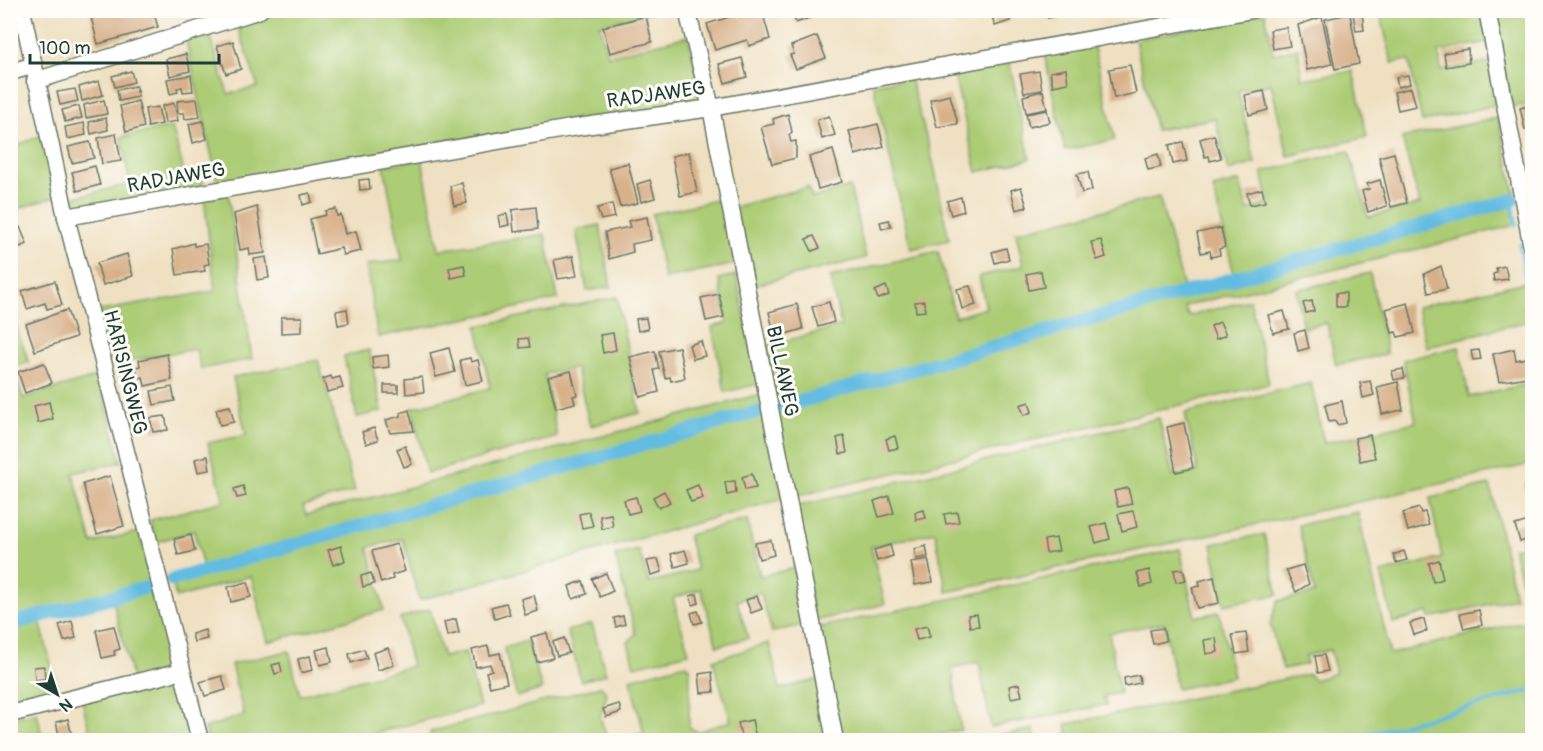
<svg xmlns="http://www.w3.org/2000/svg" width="1543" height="751" font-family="Pangolin,sans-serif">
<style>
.green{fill:#accc74;stroke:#668454;stroke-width:1.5}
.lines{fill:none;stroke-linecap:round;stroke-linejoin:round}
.stream{stroke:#64bce1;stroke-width:4}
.canal{stroke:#64bce1;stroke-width:14}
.building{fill:#d8b18b}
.minor-casing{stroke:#687665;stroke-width:19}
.minor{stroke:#fff;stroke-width:16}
.labels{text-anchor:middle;stroke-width:6;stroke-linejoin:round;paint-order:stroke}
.street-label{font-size:20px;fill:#1f3d34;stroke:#fdfcf7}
</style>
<rect width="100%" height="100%" fill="#fdfcf7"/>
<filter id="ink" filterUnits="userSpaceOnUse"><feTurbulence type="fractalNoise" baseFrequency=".0167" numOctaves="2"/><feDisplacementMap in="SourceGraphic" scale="12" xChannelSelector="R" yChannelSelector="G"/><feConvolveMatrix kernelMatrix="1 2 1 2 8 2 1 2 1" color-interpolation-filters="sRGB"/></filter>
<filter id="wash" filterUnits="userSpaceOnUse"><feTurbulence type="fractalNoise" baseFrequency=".008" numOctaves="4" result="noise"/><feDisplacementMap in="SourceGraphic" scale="24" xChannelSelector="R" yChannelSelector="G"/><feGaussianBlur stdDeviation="1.35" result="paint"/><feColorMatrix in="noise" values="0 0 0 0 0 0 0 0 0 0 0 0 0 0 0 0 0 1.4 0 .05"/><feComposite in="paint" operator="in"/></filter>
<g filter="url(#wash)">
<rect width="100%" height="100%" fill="#efe0c1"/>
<g class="green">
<path d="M278 11H656L599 25 608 56 688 36 704 105 218 185 186 40 210 34 228 94 258 87 237 24Z"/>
<path d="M1380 11H1482L1488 42 1439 52 1441 70 1488 62 1496 105 1422 122 1409 60 1392 63Z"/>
<path d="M1492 11H1532V103L1512 107Z"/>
<path d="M1265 13 1273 54 1298 48 1302 79 1353 71 1367 137 1288 156 1271 84 1238 91 1255 163 1228 171 1215 118 1156 130 1135 40Z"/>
<path d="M1093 44 1115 140 1065 150 1044 53Z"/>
<path d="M1009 60 1030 159 977 172 953 71Z"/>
<path d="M910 78 934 166 949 240 911 249 873 84Z"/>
<path d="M1498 118 1516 199 1512 201 1516 225 1185 306 1188 316 1250 300 1269 384 793 497 762 347 841 326 830 277 938 251 955 317 986 308 979 276 1023 266 1016 232 1159 197 1185 292 1235 278 1213 188 1240 181 1247 210 1269 204 1262 172 1349 151 1368 217 1420 204 1402 138Z"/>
<path d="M172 127 184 172 201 169 204 187 75 212 67 199 130 184 121 137Z"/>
<path d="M42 135 57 196 11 211V148Z"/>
<path d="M422 159 439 250 545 234 558 299 378 337 366 265 402 260 384 166Z"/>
<path d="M808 187 812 198 850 187 866 258 750 286 734 207Z"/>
<path d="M228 193 252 359 201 369 196 349 108 364 94 312 215 291 204 197Z"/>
<path d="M722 199 736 264 664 278 652 214Z"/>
<path d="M600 225 611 287 587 291 576 230Z"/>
<path d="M1370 273 1387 354 1336 365 1327 323 1303 328 1296 290Z"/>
<path d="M736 275 759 384 725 392 712 327 727 323 719 279Z"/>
<path d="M1526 282 1532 320 1426 347 1417 307Z"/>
<path d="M617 297 640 413 590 426 576 368 545 374 557 437 427 473 412 408 490 388 477 326Z"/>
<path d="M14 321 29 362 13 368 23 398 99 376 121 462 73 473 92 543 139 532 176 668 132 678 112 597 39 617 59 696 11 708 10 322Z"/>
<path d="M1459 347 1469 397 1532 383V464L947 592 935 532 871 547 885 604 815 621 794 507 1159 418 1173 476 1198 471 1185 413 1311 383 1324 443 1416 422 1403 360Z"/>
<path d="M369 350 382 411 357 417 344 356Z"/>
<path d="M318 360 355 491 303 506 306 515 761 394 783 499 419 600 403 539 368 547 384 610 268 642 251 576 176 598 172 580 204 571 194 531 156 542 150 520 224 501 208 443 246 435 233 377Z"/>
<path d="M1490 485 1515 598 1430 618 1428 612 1393 623 1381 573 1442 558 1430 498Z"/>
<path d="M1358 512 1390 654 1531 620 1513 548 1532 544V740H1069L1066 724 1309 674 1314 680 1336 673 1330 650 1305 656 1307 664 1283 669 1270 624 1278 601 1315 593 1298 525Z"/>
<path d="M747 520 760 576 796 568 807 624 772 632 760 592 737 601 748 638 717 646 701 589 673 598 689 653 634 666 628 642 636 634 615 556 639 550 649 583 697 570 688 535Z"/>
<path d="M1264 534 1278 595 1224 605 1212 544Z"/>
<path d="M1180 549 1195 617 1219 612 1233 677 1177 689 1164 623 1109 633 1120 693 1104 696 1106 705 991 727 979 662 952 668 961 730 912 740H840L816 628Z"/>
<path d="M430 609 443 657 465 652 480 706 349 740H208L205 728 244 715 231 664 289 651 300 695 412 666 400 618Z"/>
<path d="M592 624 606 674 581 681 567 631Z"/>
<path d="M527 641 542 689 517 697 504 648Z"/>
<path d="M769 643 780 689 819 679 831 740H617L644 733 630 679 686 664 690 668 689 727 697 732 731 721 713 660Z"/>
<path d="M179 677 195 740H92L82 701Z"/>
<path d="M601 686 607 694 600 717 608 740H432L430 732Z"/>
<path d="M37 712 43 740H11L10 719Z"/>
<path d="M1034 729 1036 740H974Z"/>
</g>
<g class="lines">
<g class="stream">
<path d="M1512 200 1516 225"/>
<path d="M1520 245 1531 314"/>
<path d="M1347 740 1532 690"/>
</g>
<g class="canal">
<path d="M777 408 1512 200"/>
<path d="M172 580 757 412"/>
<path d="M10 624 145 588"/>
</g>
</g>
<g id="blocks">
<g class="building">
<path d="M89 10H153L158 27 98 44Z"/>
<path d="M784 10H815L817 15 796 23 793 15 786 17Z"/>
<path d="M990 10H1013L1015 16 1010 17V21L995 26Z"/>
<path d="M1047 10H1061L1062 15 1048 18Z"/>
<path d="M762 11 770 39 749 46 747 40 715 50 707 24 739 14 740 17Z"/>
<path d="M1362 12 1364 30 1356 31 1353 13Z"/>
<path d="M1350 14 1359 64 1335 69 1325 19Z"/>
<path d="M646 16 652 42 610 53 603 27Z"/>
<path d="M1322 17 1332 64 1307 70 1298 25Z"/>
<path d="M1286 27 1290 46 1273 49 1270 30Z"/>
<path d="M817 36 826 58 796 69 790 55 794 54 791 46Z"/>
<path d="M233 41 241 69 226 74 217 46Z"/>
<path d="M1468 49 1469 63 1446 67 1444 53Z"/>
<path d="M186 54 190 71 170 76 166 59Z"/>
<path d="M742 58 747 77 725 83 719 64Z"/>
<path d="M1130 65 1136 93 1114 98 1109 69Z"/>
<path d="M1066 69 1068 83 1053 86 1050 72Z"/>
<path d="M131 71 134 82 115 87 112 76Z"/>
<path d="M1039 71 1042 90 1024 93 1020 74Z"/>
<path d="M191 75 193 91 183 92 182 87 177 88 178 92 170 94 167 79Z"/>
<path d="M1408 75 1410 84 1398 87 1396 77Z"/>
<path d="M99 81 103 95 82 101 79 87Z"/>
<path d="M136 86 138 97 119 101 117 90Z"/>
<path d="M1411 88 1416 106 1398 110 1394 92Z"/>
<path d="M75 89 78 101 60 105 57 92Z"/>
<path d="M1043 91 1047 109 1026 113 1023 96Z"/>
<path d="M1264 91 1268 110 1249 115 1245 95Z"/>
<path d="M950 95 958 124 937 127 930 100Z"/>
<path d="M197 99 200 117 185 119 184 113H178L177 101Z"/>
<path d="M104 100 107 114 86 118 84 105Z"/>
<path d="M138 101 144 127 126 132 120 106Z"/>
<path d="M174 103 178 121 165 123 162 106Z"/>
<path d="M1532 105V128L1525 130 1520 108Z"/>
<path d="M79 106 82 118 65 122 62 110Z"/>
<path d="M158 107 162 124 148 127 145 109Z"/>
<path d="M1047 110 1050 122 1029 127 1026 114Z"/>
<path d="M788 114 792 132 789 135 791 142 796 141V158L772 164 761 127 774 124 773 119Z"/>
<path d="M829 116 835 135 822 139 817 120Z"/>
<path d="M106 118 108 130 91 134 89 122Z"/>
<path d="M203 121 207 139 193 143 189 124Z"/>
<path d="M84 123 86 135 67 139 65 127Z"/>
<path d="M878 124 884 147 855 155 849 131Z"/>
<path d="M116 134 121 161 102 164 98 138Z"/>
<path d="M1214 135 1221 158 1210 161 1209 156 1205 157 1200 139Z"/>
<path d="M90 142 94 158 72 163 68 147Z"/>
<path d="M1183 142 1187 161 1173 164 1169 145Z"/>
<path d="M833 150 842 182 818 189 809 157Z"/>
<path d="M689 152 697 192 680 196 672 156Z"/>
<path d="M1394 153 1407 203 1391 207 1379 157Z"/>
<path d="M1158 154 1161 167 1148 170 1145 158Z"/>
<path d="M628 163 638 203 620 207 609 168Z"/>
<path d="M95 166 100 185 77 191 72 172Z"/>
<path d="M1088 172 1092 190 1082 193 1077 174Z"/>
<path d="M369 179 370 189 360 190 359 180Z"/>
<path d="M650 180 655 198 641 202 637 184Z"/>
<path d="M1380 180 1387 206 1368 212 1362 191 1369 189 1367 184Z"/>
<path d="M462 183 467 203 454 206 450 186Z"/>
<path d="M1021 187 1027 207 1016 210 1011 190Z"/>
<path d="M1262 189 1265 202 1250 205 1247 193Z"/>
<path d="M310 193 312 202 303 205 301 195Z"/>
<path d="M961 197 964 211 951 215 947 201Z"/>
<path d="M612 204 615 217 601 220 597 208Z"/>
<path d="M257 207 265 253 250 255 249 248 240 250 234 214Z"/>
<path d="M536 207 538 229 514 232 512 210Z"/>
<path d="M336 209 337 216 341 215 345 234 356 231 361 251 343 255 341 248 317 254 310 219 326 215 325 211Z"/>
<path d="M507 214 509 225 500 227 498 216Z"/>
<path d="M647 217 651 240 632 244 633 252 609 259 605 232 630 227 628 221Z"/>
<path d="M889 220 891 226 882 229 880 222Z"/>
<path d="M20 227 27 244 10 251V231Z"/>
<path d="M1221 228 1225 247 1219 249 1220 255 1211 257 1210 251 1201 253 1197 233Z"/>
<path d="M814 236 820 248 812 251 806 239Z"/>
<path d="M1101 240 1106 257 1097 260 1091 242Z"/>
<path d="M194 243V246L206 244 209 264 204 265 205 271 177 275 173 249Z"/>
<path d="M1006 248 1009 259 995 263 992 252Z"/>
<path d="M127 254 133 276 103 285 97 263Z"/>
<path d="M573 256 577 276 558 279 554 260Z"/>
<path d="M266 257 269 278 257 280 254 259Z"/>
<path d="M464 265 466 275 451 278 449 268Z"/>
<path d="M1441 266 1447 289 1428 293 1424 274Z"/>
<path d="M1505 266 1508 279 1494 281 1493 274 1497 273 1496 268Z"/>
<path d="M1041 271 1044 287 1029 290 1026 274Z"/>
<path d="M55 281 62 305 47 309 45 303 27 309 22 291Z"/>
<path d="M886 286 889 295 878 299 875 291Z"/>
<path d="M970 286 976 305 962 309 957 289Z"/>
<rect x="1336" y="293" width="10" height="14"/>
<path d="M719 294 724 317 706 321 701 298Z"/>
<path d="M924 301 925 311 916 312 915 302Z"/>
<path d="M1312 301 1314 311 1306 313 1303 303Z"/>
<path d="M829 302 834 322 818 327 812 307Z"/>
<path d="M1408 303 1415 333 1398 337 1396 332 1392 333 1386 309Z"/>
<path d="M797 304 803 329 775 337 769 312Z"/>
<path d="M347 309 349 323 338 325 336 311Z"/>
<path d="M67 310 76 337 35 351 26 324Z"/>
<path d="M1284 311 1289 329 1273 333 1268 315Z"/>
<path d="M281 317H302V332L281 333Z"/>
<path d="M646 318 648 329 638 331 636 319Z"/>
<path d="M1220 322 1226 335 1216 339 1211 326Z"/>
<path d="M1305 330 1309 348 1298 351 1294 333Z"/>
<path d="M613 333 616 350 603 353 600 335Z"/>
<path d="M528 338 530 347 520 348 519 339Z"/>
<path d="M701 341 705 356 693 359 689 345Z"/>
<path d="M679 347 685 378 671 381 670 377 665 378 659 351Z"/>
<path d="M449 348 455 372 436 377 430 353Z"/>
<path d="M1514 349 1516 360 1526 358 1528 367 1532 366V376L1499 382 1493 354Z"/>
<path d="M1479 350 1481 359 1473 360 1471 351Z"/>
<path d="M655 351 659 369 654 370 659 392 640 397 630 357Z"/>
<path d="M167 354 172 380 145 386 143 377 138 378 136 367 140 366 139 360Z"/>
<path d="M388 355 389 367 373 369 372 357Z"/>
<path d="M470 358 471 362 478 360 483 381 465 385 460 360Z"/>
<path d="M44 363 52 383 25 393 18 372Z"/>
<path d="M1403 369 1405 378 1394 380 1392 371Z"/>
<path d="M571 371 577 395 573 396 575 403 556 408 548 377Z"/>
<path d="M331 376 332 379 340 377 343 388 327 392 323 379Z"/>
<path d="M422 377 424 392 406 394 405 379Z"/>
<path d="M1370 381 1374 395 1363 398 1360 383Z"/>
<path d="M1398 382 1403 410 1382 414 1377 387Z"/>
<rect x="384" y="385" width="14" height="8"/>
<path d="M172 387 175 401 154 405 151 391Z"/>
<path d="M1342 401 1346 423 1337 425 1335 421 1329 422 1325 405Z"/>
<path d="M49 402 53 419 38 423 34 406Z"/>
<path d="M1029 402 1032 412 1024 415 1020 405Z"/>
<path d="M230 406 234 422 220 425 216 409Z"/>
<path d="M409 410 414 431 390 433 386 420 401 416 400 413Z"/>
<path d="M165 416 168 430 153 432 150 418Z"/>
<path d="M1184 423 1193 468 1176 472 1167 427Z"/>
<path d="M374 428 378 440 366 444 362 432Z"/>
<path d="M1370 435 1375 458 1360 461 1355 438Z"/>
<path d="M844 436 847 453 840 454 837 438Z"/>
<path d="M895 436 898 448 889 450 886 439Z"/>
<path d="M405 446 412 464 404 467 397 449Z"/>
<path d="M208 456 210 470 198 472 195 459Z"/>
<path d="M752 474 756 488 745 490 742 477Z"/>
<path d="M110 476 124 526 97 534 83 484Z"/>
<path d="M735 481 736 493 727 495 725 482Z"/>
<path d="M1532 483V510L1530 511 1524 485Z"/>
<path d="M698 485 703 498 691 502 686 490Z"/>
<path d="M243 486 246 496 237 498 234 489Z"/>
<path d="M1128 488 1132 504 1118 507 1114 491Z"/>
<path d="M664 491 670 502 659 508 653 497Z"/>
<path d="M889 496 894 513 879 517 874 501Z"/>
<path d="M636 497 640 511 628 514 624 500Z"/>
<path d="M1419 508 1421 513 1425 512 1429 525 1408 531 1403 513Z"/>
<path d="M924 510 926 518 916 520 915 512Z"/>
<path d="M1133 511 1137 527 1122 531 1118 514Z"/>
<path d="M589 512 593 526 582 528 579 514Z"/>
<path d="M957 512 959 522 946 524 944 514Z"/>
<path d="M611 514 613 527 602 529 600 516Z"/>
<path d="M1532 520V538L1520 542 1515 525Z"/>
<path d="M1106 523 1110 539 1096 543 1091 527Z"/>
<path d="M191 535 195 551 178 555 174 539Z"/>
<path d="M1056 538 1059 551 1046 553 1044 540Z"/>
<path d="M771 540 774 555 759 559 755 543Z"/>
<path d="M397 544 405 571 392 575 393 579 381 583 372 551Z"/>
<path d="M890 545 893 556 877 561 874 550Z"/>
<path d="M341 546 345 561 333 565 328 550Z"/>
<path d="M926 546 928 557 916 559 914 549Z"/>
<path d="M685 550 689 563 675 567 671 554Z"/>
<path d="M1404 551 1407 560 1396 563 1393 555Z"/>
<path d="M658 559 662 572 651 575 647 561Z"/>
<path d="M928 559 933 582 915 585 911 562Z"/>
<path d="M1439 560 1443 579 1433 582 1429 563Z"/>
<path d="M1303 565 1309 584 1296 592 1286 570Z"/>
<path d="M1183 569 1186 580 1176 582 1174 570Z"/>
<path d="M1149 570 1152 584 1141 587 1137 573Z"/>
<path d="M371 573 374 584 363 587 361 576Z"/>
<path d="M606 573 613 591 600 597 592 579Z"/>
<path d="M1214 577 1219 603 1197 608 1192 587 1200 586 1199 581Z"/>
<path d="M583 581 587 594 573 599 569 586Z"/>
<path d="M248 582 251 597 231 602 228 587Z"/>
<path d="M697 594 699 603 693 605 690 596Z"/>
<path d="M534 595 538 611 525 615 521 599Z"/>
<path d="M757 596 762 609 751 613 746 600Z"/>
<path d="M506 603 510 614 495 619 491 607Z"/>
<path d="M1479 610 1482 625 1464 629 1460 614Z"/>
<path d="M698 611 702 622 694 624 691 613Z"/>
<path d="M977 614 979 626 970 627 968 615Z"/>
<path d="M623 616 625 624 616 627 614 618Z"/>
<path d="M456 619 459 633 447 636 444 622Z"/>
<path d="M1424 619 1427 631 1414 635 1410 623Z"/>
<path d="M72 621 76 638 64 641 59 625Z"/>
<path d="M114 626 120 649 114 651 115 655 102 658 96 630Z"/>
<path d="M927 626 930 637 917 640 914 629Z"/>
<path d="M1163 628 1166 641 1153 644 1150 630Z"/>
<path d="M205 630 207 639 194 642 192 634Z"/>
<path d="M547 633 553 658 537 662 531 637Z"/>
<path d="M1246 633 1249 652 1236 654 1232 635Z"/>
<path d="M564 638 569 653 557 656 553 642Z"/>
<path d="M1216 638 1218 652 1206 654 1204 640Z"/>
<path d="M488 646 490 655 500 653 507 683 490 687 486 672 492 670 490 664 476 667 472 650Z"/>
<path d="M329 647 332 662 320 665 316 650Z"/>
<path d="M388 648 394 665 378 670 373 653Z"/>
<path d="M364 649 367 658 351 663 349 654Z"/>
<path d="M1324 655 1328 671 1318 673 1315 656Z"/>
<path d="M310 656 313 670 301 673 298 659Z"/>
<path d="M280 663 282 672 275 674 272 665Z"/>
<path d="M44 666 45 679 35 680 34 667Z"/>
<path d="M712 672 714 692 701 693 699 674Z"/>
<path d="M1139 675 1140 683 1125 686 1124 678Z"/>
<path d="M222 676 226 690 205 696 200 682Z"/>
<path d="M1019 684 1022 696 1011 698 1009 686Z"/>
<path d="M619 704 621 712 606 717 603 709Z"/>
<path d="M68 719 72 736 66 737 67 740H60L56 722Z"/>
<path d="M752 720 756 738 742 740 738 723Z"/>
</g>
</g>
</g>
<g filter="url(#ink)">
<use href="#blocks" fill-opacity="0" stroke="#687665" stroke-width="1.5"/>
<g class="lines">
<g class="minor-casing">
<g id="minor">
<path d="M22 10 66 217 200 740"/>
<path d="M687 10 711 108 835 740"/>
<path d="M1487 10 1532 248"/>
<path d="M10 72 32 66"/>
<path d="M35 81 260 10"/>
<path d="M66 217 571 128 711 108 1252 10"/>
<path d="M10 714 182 671"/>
</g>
</g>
<use href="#minor" class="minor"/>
</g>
</g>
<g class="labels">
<g class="street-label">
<text transform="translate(656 94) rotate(-8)" y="7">RADJAWEG</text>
<text transform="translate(176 177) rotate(-10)" y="7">RADJAWEG</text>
<text transform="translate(783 371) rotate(78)" y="7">BILLAWEG</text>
<text transform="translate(126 372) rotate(76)" y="7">HARISINGWEG</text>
</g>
</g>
<rect width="1543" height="751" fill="none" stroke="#fdfcf7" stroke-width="36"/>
<g transform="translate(57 694) rotate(141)" stroke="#fdfcf7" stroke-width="4.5" paint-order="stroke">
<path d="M0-4.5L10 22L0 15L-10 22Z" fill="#1f3d34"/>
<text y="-9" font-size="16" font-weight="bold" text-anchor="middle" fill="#1f3d34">N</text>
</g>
<path d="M30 54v9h189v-9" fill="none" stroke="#1f3d34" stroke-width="3"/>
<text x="39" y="54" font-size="18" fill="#1f3d34" stroke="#fdfcf7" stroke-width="4.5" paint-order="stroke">100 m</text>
</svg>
